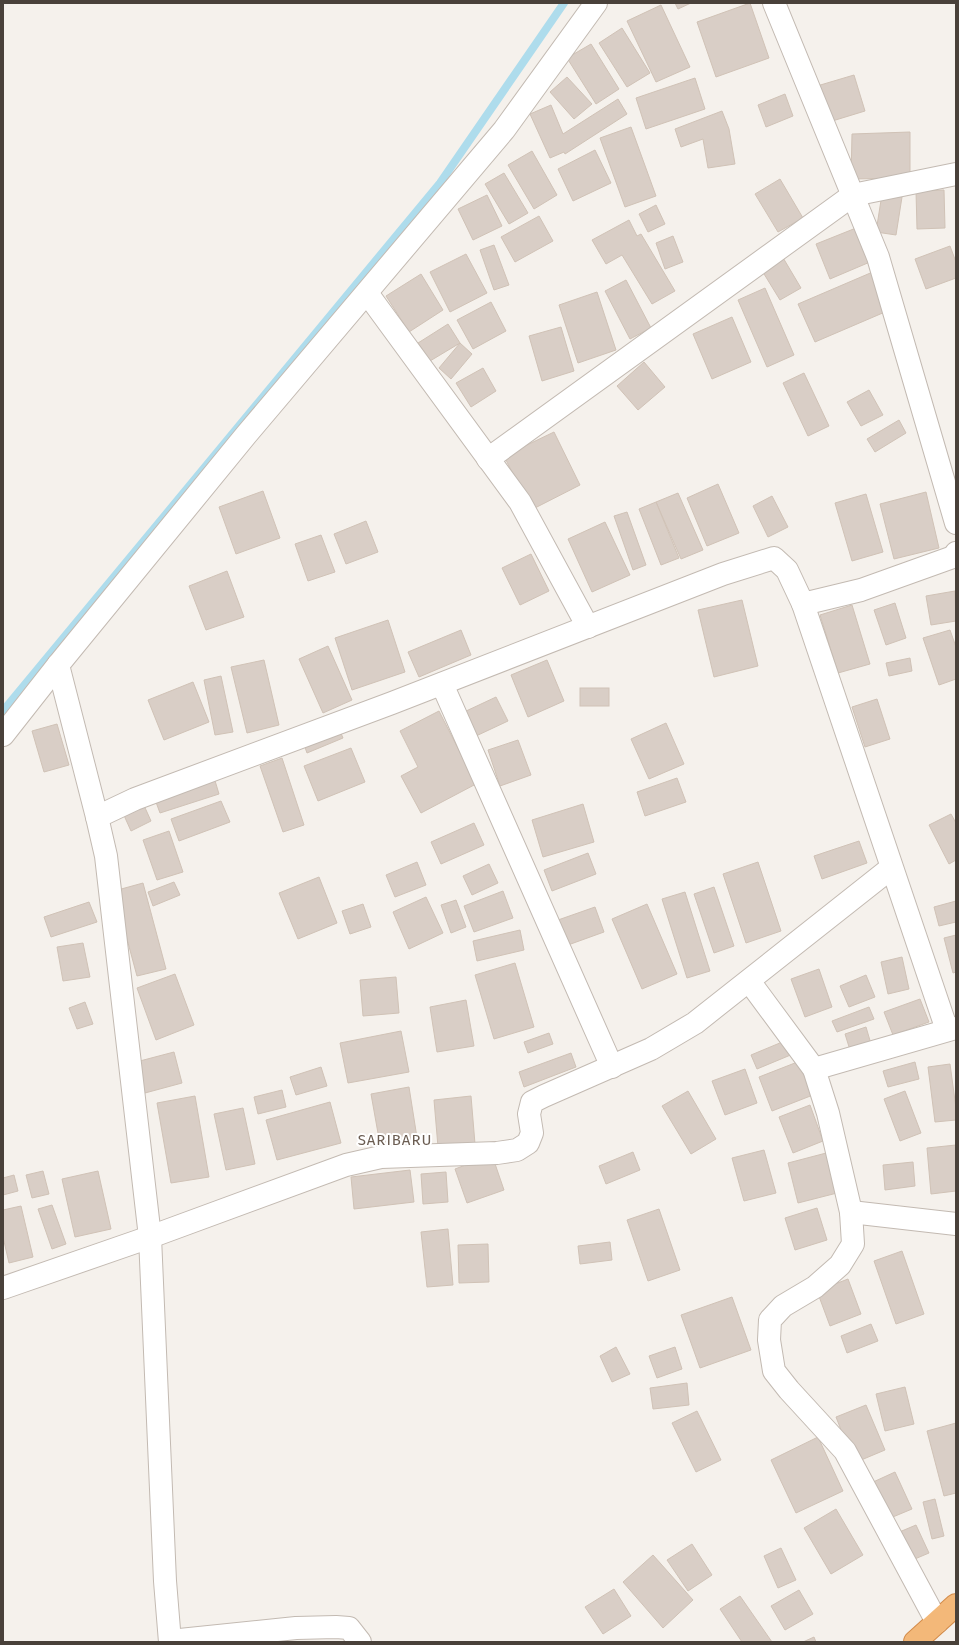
<svg xmlns="http://www.w3.org/2000/svg" width="959" height="1645" font-family="'Fira Sans',sans-serif">
<style>
.lines{fill:none;stroke-linecap:round;stroke-linejoin:round}
.stream{stroke:#aedcec;stroke-width:8}
.building{fill:#d9cec6;stroke:#d0c2b6}
.street-casing{stroke:#c3bab2;stroke-width:24}
.highway-casing{stroke:#d38b49;stroke-width:24}
.street{stroke:#fff;stroke-width:22}
.highway{stroke:#f3b879;stroke-width:22}
.labels{text-anchor:middle;stroke-width:4;stroke-linejoin:round;paint-order:stroke}
.quarter-label{font-size:15px;letter-spacing:1px;fill:#6b5d52;stroke:#fff}
</style>
<rect width="100%" height="100%" fill="#f5f1ec"/>
<g class="lines">
<path class="stream" d="M3 711 440 183 564 3"/>
</g>
<g class="building">
<path d="M675 3H691L678 9Z"/>
<path d="M750 3 769 58 716 77 697 22Z"/>
<path d="M661 5 690 67 656 82 627 21Z"/>
<path d="M622 28 650 73 627 87 599 43Z"/>
<path d="M591 44 619 89 596 104 567 58Z"/>
<path d="M854 75 865 111 829 122 817 86Z"/>
<path d="M567 77 592 104 574 119 550 92Z"/>
<path d="M695 78 705 109 646 129 636 98Z"/>
<path d="M785 94 793 116 766 127 758 105Z"/>
<path d="M618 99 627 114 565 154 564 152 550 158 530 114 551 105 563 134Z"/>
<path d="M722 111 729 129 735 164 708 168 703 139 681 147 675 129Z"/>
<path d="M631 127 656 196 625 207 600 138Z"/>
<path d="M910 132V178L851 179 852 134Z"/>
<path d="M595 150 611 183 573 201 558 169Z"/>
<path d="M532 151 557 195 534 209 508 165Z"/>
<path d="M504 173 528 213 509 224 485 184Z"/>
<path d="M780 179 803 218 778 232 755 194Z"/>
<path d="M944 190 945 228 917 229 916 191Z"/>
<path d="M882 194 902 197 896 235 876 232Z"/>
<path d="M487 195 502 226 473 240 458 209Z"/>
<path d="M656 205 665 224 648 232 639 214Z"/>
<path d="M539 216 553 241 515 262 501 237Z"/>
<path d="M629 220 637 236 641 234 675 291 652 304 622 255 606 264 592 240Z"/>
<path d="M856 228 870 262 830 279 816 244Z"/>
<path d="M673 236 683 262 665 269 656 243Z"/>
<path d="M494 245 509 285 494 290 480 250Z"/>
<path d="M950 246 956 262V278L926 289 915 259Z"/>
<path d="M466 254 487 293 450 312 430 272Z"/>
<path d="M782 256 801 288 780 300 761 269Z"/>
<path d="M875 271 892 309 815 342 798 304Z"/>
<path d="M421 274 443 310 409 332 386 296Z"/>
<path d="M626 280 651 328 630 339 605 291Z"/>
<path d="M765 288 794 355 767 367 738 300Z"/>
<path d="M597 292 616 350 578 363 559 305Z"/>
<path d="M491 302 506 331 473 349 457 320Z"/>
<path d="M732 317 751 362 712 379 693 334Z"/>
<path d="M448 324 460 343 430 361 418 343Z"/>
<path d="M561 327 574 371 542 381 529 336Z"/>
<path d="M460 343 472 354 451 379 439 368Z"/>
<path d="M644 362 665 387 638 410 617 386Z"/>
<path d="M483 368 496 391 471 407 456 383Z"/>
<path d="M804 373 829 426 808 436 783 383Z"/>
<path d="M869 390 883 415 861 426 847 402Z"/>
<path d="M899 420 906 433 875 452 867 439Z"/>
<path d="M554 432 580 485 531 510 504 456Z"/>
<path d="M718 484 739 533 707 546 687 498Z"/>
<path d="M263 491 280 538 236 554 219 507Z"/>
<path d="M926 492 939 548 894 559 880 504Z"/>
<path d="M678 493 703 550 681 559 656 502Z"/>
<path d="M866 494 883 552 852 561 835 503Z"/>
<path d="M772 496 788 527 768 537 753 506Z"/>
<path d="M656 502 679 558 661 565 639 509Z"/>
<path d="M627 512 646 565 633 570 614 516Z"/>
<path d="M366 521 378 552 346 564 334 534Z"/>
<path d="M605 522 630 575 592 592 568 539Z"/>
<path d="M321 535 335 572 308 581 295 544Z"/>
<path d="M531 554 549 591 520 605 502 568Z"/>
<path d="M227 571 244 617 206 630 189 586Z"/>
<path d="M955 591 956 621 931 625 926 596Z"/>
<path d="M742 600 758 666 714 677 698 610Z"/>
<path d="M895 603 906 638 886 645 874 610Z"/>
<path d="M852 605 870 664 838 673 820 615Z"/>
<path d="M388 620 405 672 352 690 335 638Z"/>
<path d="M461 630 471 655 419 677 408 652Z"/>
<path d="M950 630 956 647V679L939 685 923 638Z"/>
<path d="M328 646 352 700 323 713 299 659Z"/>
<path d="M910 658 912 671 889 676 886 663Z"/>
<path d="M264 660 279 725 247 733 231 667Z"/>
<path d="M547 660 564 701 528 717 511 675Z"/>
<path d="M221 676 233 732 215 735 204 680Z"/>
<path d="M193 682 209 722 164 740 148 700Z"/>
<rect x="580" y="688" width="29" height="18"/>
<path d="M496 697 508 721 476 736 464 712Z"/>
<path d="M877 699 890 739 865 747 852 707Z"/>
<path d="M439 711 476 784 421 813 401 776 418 767 400 731Z"/>
<path d="M666 723 684 764 649 779 631 739Z"/>
<path d="M57 724 69 765 44 772 32 731Z"/>
<path d="M337 724 343 738 307 753 302 739Z"/>
<path d="M518 740 531 775 500 786 488 750Z"/>
<path d="M351 748 365 782 318 801 304 766Z"/>
<path d="M282 758 304 825 283 832 260 766Z"/>
<path d="M213 774 219 794 160 813 153 794Z"/>
<path d="M677 778 686 802 645 816 637 792Z"/>
<path d="M142 801 151 821 131 831 122 811Z"/>
<path d="M221 801 230 822 179 841 171 819Z"/>
<path d="M583 804 594 842 543 857 532 820Z"/>
<path d="M951 814 956 823V860L949 864 929 825Z"/>
<path d="M474 823 484 845 441 864 431 842Z"/>
<path d="M169 831 183 872 157 880 143 840Z"/>
<path d="M859 841 867 863 822 879 814 856Z"/>
<path d="M588 853 596 874 552 891 544 870Z"/>
<path d="M417 862 426 885 395 897 386 875Z"/>
<path d="M758 862 781 931 746 943 723 874Z"/>
<path d="M489 864 498 883 472 895 463 876Z"/>
<path d="M319 877 337 923 298 939 279 893Z"/>
<path d="M174 882 180 895 153 906 148 892Z"/>
<path d="M143 883 166 969 137 976 114 891Z"/>
<path d="M714 887 734 946 714 953 694 894Z"/>
<path d="M503 891 513 918 474 932 464 906Z"/>
<path d="M685 892 710 971 687 978 662 899Z"/>
<path d="M426 897 443 933 409 949 393 912Z"/>
<path d="M456 900 466 927 451 933 441 905Z"/>
<path d="M956 901V922L939 926 934 907Z"/>
<path d="M89 902 97 922 51 937 44 917Z"/>
<path d="M363 904 371 927 350 934 342 911Z"/>
<path d="M647 904 677 974 642 989 612 919Z"/>
<path d="M595 907 604 932 568 945 558 920Z"/>
<path d="M520 930 524 950 477 961 473 941Z"/>
<path d="M956 935V972L953 973 944 938Z"/>
<path d="M83 943 90 977 63 981 57 947Z"/>
<path d="M902 957 909 989 888 994 881 962Z"/>
<path d="M515 963 534 1027 494 1039 475 975Z"/>
<path d="M819 969 832 1007 805 1017 791 979Z"/>
<path d="M175 974 194 1025 156 1040 137 988Z"/>
<path d="M866 975 875 997 849 1007 840 986Z"/>
<path d="M396 977 399 1013 363 1016 360 980Z"/>
<path d="M920 999 929 1022 893 1035 884 1012Z"/>
<path d="M466 1000 474 1046 437 1052 430 1007Z"/>
<path d="M85 1002 93 1024 77 1029 69 1008Z"/>
<path d="M869 1007 874 1019 837 1032 832 1021Z"/>
<path d="M866 1027 871 1044 850 1050 845 1034Z"/>
<path d="M401 1031 409 1072 348 1083 340 1043Z"/>
<path d="M549 1033 553 1044 528 1053 524 1042Z"/>
<path d="M787 1040 793 1054 757 1069 751 1055Z"/>
<path d="M174 1052 182 1083 145 1093 136 1062Z"/>
<path d="M571 1053 576 1067 524 1087 519 1072Z"/>
<path d="M800 1061 813 1095 772 1111 759 1077Z"/>
<path d="M915 1062 919 1079 888 1087 883 1071Z"/>
<path d="M950 1064 956 1108V1120L935 1122 928 1067Z"/>
<path d="M321 1067 327 1086 296 1095 290 1077Z"/>
<path d="M745 1069 757 1103 725 1115 712 1081Z"/>
<path d="M409 1087 418 1144 381 1150 371 1094Z"/>
<path d="M282 1090 286 1107 258 1114 254 1097Z"/>
<path d="M688 1091 716 1139 691 1154 662 1106Z"/>
<path d="M905 1091 921 1133 900 1141 884 1099Z"/>
<path d="M195 1096 209 1177 171 1183 157 1103Z"/>
<path d="M471 1096 475 1144 438 1147 434 1100Z"/>
<path d="M330 1102 341 1143 277 1160 266 1120Z"/>
<path d="M810 1105 823 1141 793 1153 779 1117Z"/>
<path d="M243 1108 255 1164 226 1170 214 1114Z"/>
<path d="M956 1145V1191L931 1194 927 1148Z"/>
<path d="M764 1150 776 1193 744 1201 732 1158Z"/>
<path d="M633 1152 640 1170 606 1184 599 1166Z"/>
<path d="M830 1152 841 1192 798 1203 788 1163Z"/>
<path d="M492 1155 504 1190 467 1203 455 1169Z"/>
<path d="M913 1162 915 1186 885 1190 883 1165Z"/>
<path d="M410 1170 414 1202 354 1209 351 1177Z"/>
<path d="M43 1171 49 1194 32 1198 26 1175Z"/>
<path d="M98 1171 111 1229 75 1237 62 1179Z"/>
<path d="M446 1172 448 1202 423 1204 421 1174Z"/>
<path d="M14 1175 18 1191 3 1195V1178Z"/>
<path d="M52 1205 66 1244 52 1249 38 1209Z"/>
<path d="M21 1206 33 1257 9 1263 3 1237V1210Z"/>
<path d="M817 1208 827 1240 795 1250 785 1218Z"/>
<path d="M659 1209 680 1270 648 1281 627 1220Z"/>
<path d="M448 1229 453 1285 427 1287 421 1232Z"/>
<path d="M610 1242 612 1260 580 1264 578 1246Z"/>
<path d="M488 1244 489 1282 459 1283 458 1245Z"/>
<path d="M902 1251 924 1314 896 1324 874 1261Z"/>
<path d="M848 1279 861 1314 830 1326 817 1291Z"/>
<path d="M732 1297 751 1350 700 1368 681 1315Z"/>
<path d="M871 1324 878 1341 847 1353 841 1336Z"/>
<path d="M616 1347 630 1374 612 1382 600 1356Z"/>
<path d="M675 1347 682 1369 657 1378 649 1356Z"/>
<path d="M687 1383 689 1405 653 1409 650 1388Z"/>
<path d="M905 1387 914 1424 885 1431 876 1394Z"/>
<path d="M866 1405 885 1450 854 1463 836 1417Z"/>
<path d="M697 1411 721 1460 696 1472 672 1423Z"/>
<path d="M956 1423V1493L944 1496 927 1431Z"/>
<path d="M818 1437 843 1491 796 1513 771 1460Z"/>
<path d="M895 1472 912 1509 888 1519 871 1483Z"/>
<path d="M935 1499 944 1536 932 1539 923 1502Z"/>
<path d="M836 1509 863 1555 831 1574 804 1528Z"/>
<path d="M916 1525 929 1553 910 1561 897 1533Z"/>
<path d="M692 1544 712 1575 688 1591 667 1560Z"/>
<path d="M781 1548 796 1580 778 1588 764 1556Z"/>
<path d="M653 1555 693 1600 663 1628 623 1582Z"/>
<path d="M614 1589 631 1616 603 1634 585 1607Z"/>
<path d="M799 1590 813 1614 785 1630 771 1606Z"/>
<path d="M740 1596 772 1642H742L720 1609Z"/>
<path d="M814 1637 816 1642H803Z"/>
</g>
<g class="lines">
<g class="street-casing">
<g id="street">
<path d="M774 3 878 257 956 523"/>
<path d="M367 293 520 502 588 627"/>
<path d="M488 459 853 195 956 174"/>
<path d="M803 604 947 1030"/>
<path d="M58 665 97 817"/>
<path d="M442 684 612 1067"/>
<path d="M3 735 58 665 246 435 504 130 596 3"/>
<path d="M749 981 814 1069 828 1113 851 1212 853 1244 840 1265 815 1287 783 1306 770 1320 769 1340 774 1371 789 1390 845 1451 937 1622"/>
<path d="M814 1069 956 1028"/>
<path d="M851 1212 956 1224"/>
<path d="M3 1288 150 1237 346 1165 381 1157 497 1153 517 1150 528 1143 532 1133 529 1114 532 1102 544 1096 651 1049 695 1023 891 868"/>
<path d="M170 1641 296 1628 336 1627 349 1628 360 1642"/>
<path d="M170 1642 165 1581 150 1237 106 856 97 817 135 799 392 703 723 574 774 558 787 570 803 604 861 590 953 557 956 553"/>
</g>
</g>
<g class="highway-casing">
<path id="highway" d="M915 1642 956 1605"/>
</g>
<use href="#street" class="street"/>
<use href="#highway" class="highway"/>
</g>
<g class="labels">
<g class="quarter-label">
<text x="395" y="1145">SARIBARU</text>
</g>
</g>
<rect width="959" height="1645" fill="none" stroke="#49413a" stroke-width="8"/>
</svg>
